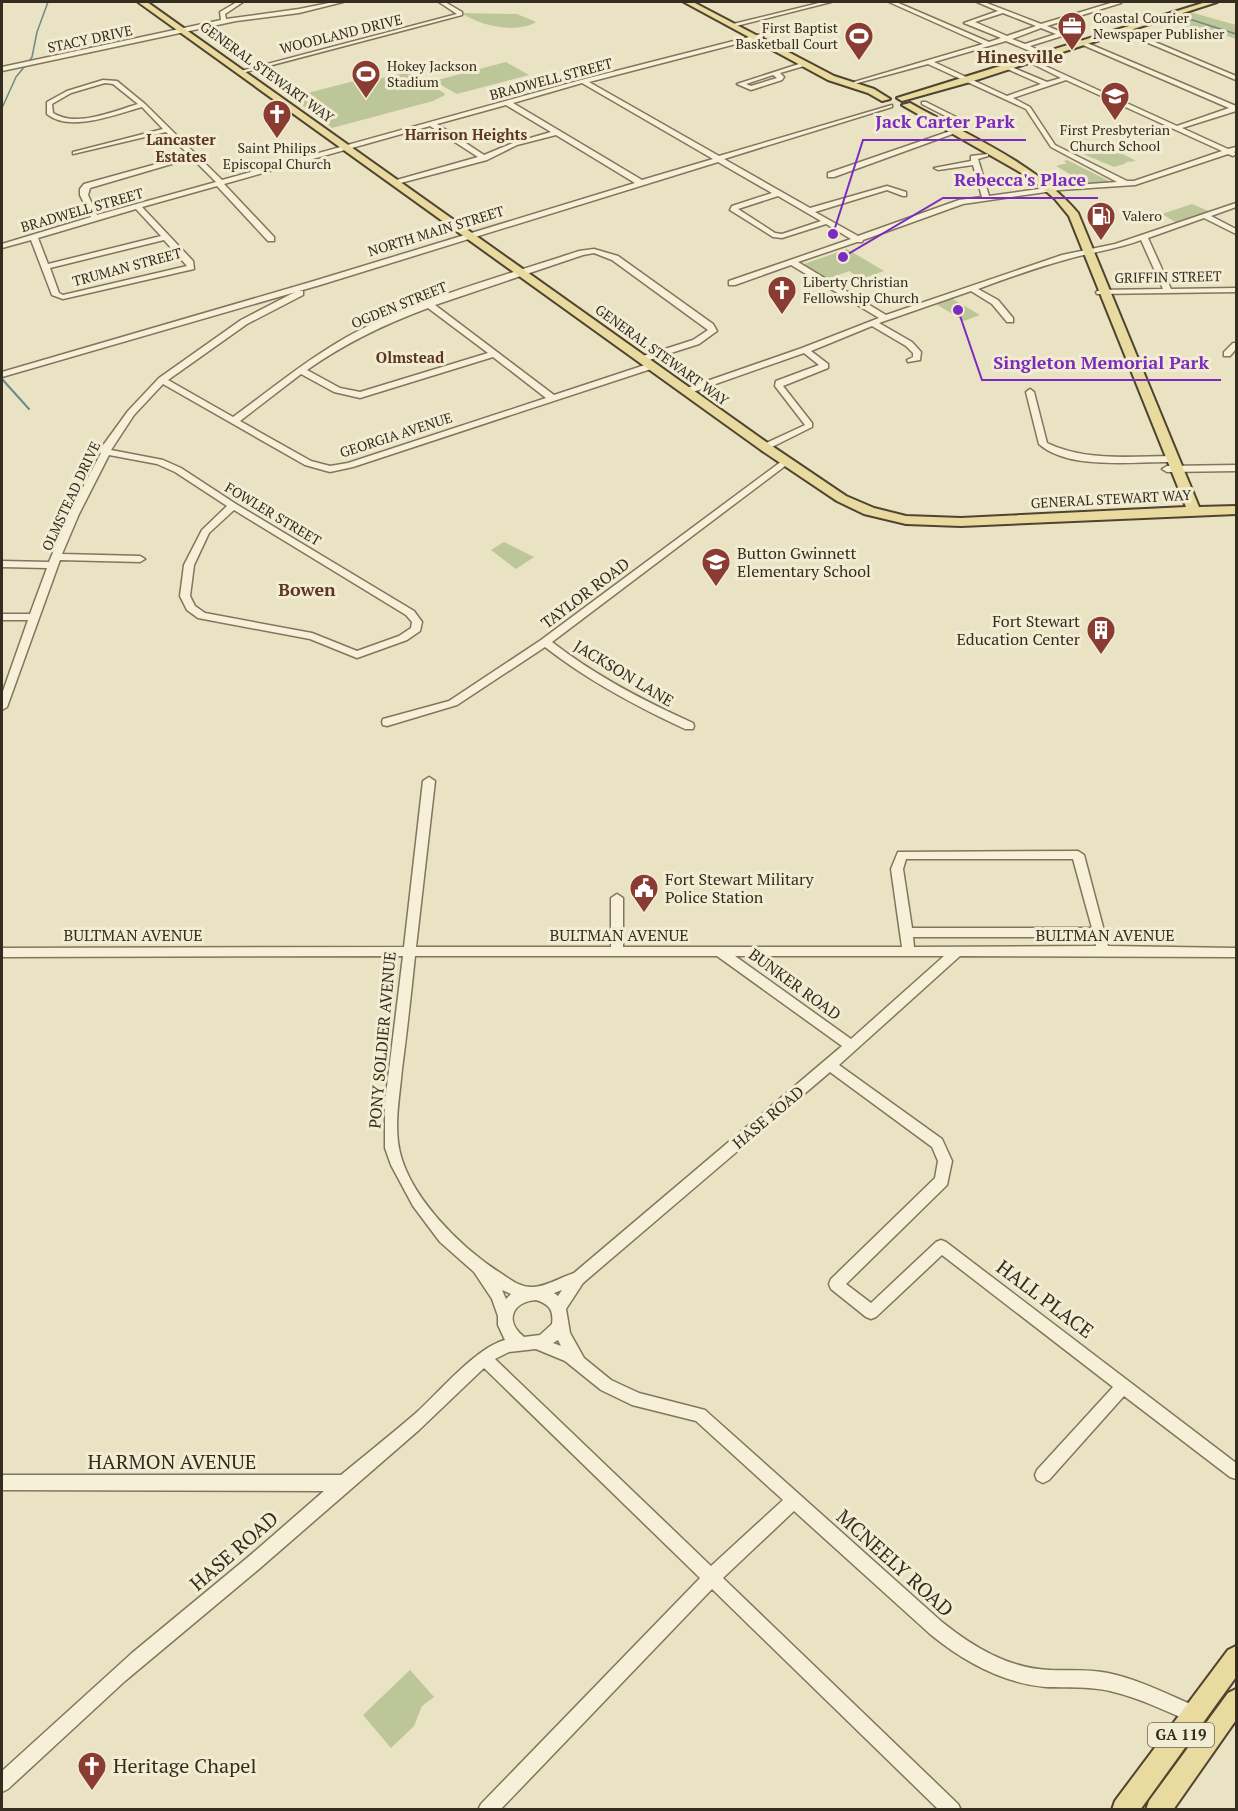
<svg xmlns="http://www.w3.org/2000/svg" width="1238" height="1811" font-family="'PT Serif',serif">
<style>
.green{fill:#bcc699}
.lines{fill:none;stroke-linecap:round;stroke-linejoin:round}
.stream-far1{stroke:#6e8a86;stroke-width:1.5}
.stream{stroke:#6e8a86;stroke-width:2}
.minor-casing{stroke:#82755c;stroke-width:3}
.major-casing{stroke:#504330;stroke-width:4}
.minor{fill:#f5f0d7;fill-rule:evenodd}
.major{fill:#e9db9f;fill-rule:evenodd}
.labels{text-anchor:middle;stroke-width:6;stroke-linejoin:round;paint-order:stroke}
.far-poi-label{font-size:14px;fill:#342c1f;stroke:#f2ecd3;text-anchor:start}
.far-street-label{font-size:14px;fill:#342c1f;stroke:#f2ecd3}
.far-neighbourhood-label{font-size:15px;font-weight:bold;fill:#5c3623;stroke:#f2ecd3}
.shield{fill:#f2ecd3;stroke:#6d6655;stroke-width:1.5}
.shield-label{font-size:15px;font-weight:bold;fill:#342c1f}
.poi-label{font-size:16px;fill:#342c1f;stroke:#f2ecd3;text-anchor:start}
.street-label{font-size:16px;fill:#342c1f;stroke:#f2ecd3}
.far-district-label{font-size:18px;font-weight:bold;fill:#5c3623;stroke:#f2ecd3}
.neighbourhood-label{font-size:18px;font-weight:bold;fill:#5c3623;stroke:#f2ecd3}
.near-street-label{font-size:20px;fill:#342c1f;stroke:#f2ecd3}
.near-poi-label{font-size:20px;fill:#342c1f;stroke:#f2ecd3;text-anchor:start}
.leader{fill:none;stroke:#7b2cbf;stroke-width:2}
.callout-dot{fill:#7b2cbf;stroke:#f2ecd3;stroke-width:2}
.callout-label{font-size:18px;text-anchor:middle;font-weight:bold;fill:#7b2cbf;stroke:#f2ecd3;stroke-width:6;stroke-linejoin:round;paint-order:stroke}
</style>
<rect width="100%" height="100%" fill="#e9e3c4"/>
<g class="green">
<path d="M1190 12 1236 25V39L1201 27 1193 29 1168 19Z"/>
<path d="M461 13 517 14 536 22C516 34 481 26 461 13Z"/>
<path d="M506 62 529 75 457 94 434 81Z"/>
<path d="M405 73H413L444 93 445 95 433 101 332 128 292 97 366 78H382Z"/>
<path d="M1108 149 1115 153 1119 152 1136 161 1125 162 1127 163 1114 167 1083 154Z"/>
<path d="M1067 160 1115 184 1066 187 1061 184 1085 182 1081 177 1073 176 1056 166 1067 163 1064 161Z"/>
<path d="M1192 204 1211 212 1177 223 1162 214Z"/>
<path d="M847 249 884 271 861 279 849 271 828 279 804 264Z"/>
<path d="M951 298 980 315 964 321 936 304Z"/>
<path d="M504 542 534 557 516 569 491 550Z"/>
<path d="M410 1670 434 1697 422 1706 414 1726 391 1748 363 1715Z"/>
</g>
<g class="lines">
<g class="stream-far1">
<path d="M1180 16 1236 34"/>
<path d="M28 63 32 57 37 32 48 2"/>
<path d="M2 108 16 77 25 66"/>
</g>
<path class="stream" d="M2 379 29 409"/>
<g class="minor-casing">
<g id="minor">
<path d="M237 2H243L225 14 226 19 299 9 334 2H343L299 13 236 21 2 71V67L221 20 220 12Z"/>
<path d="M439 2H445L462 12V15L242 73 237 72 457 14Z"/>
<path d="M823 2H831L732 27 729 25Z"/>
<path d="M889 2H896L989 42 1001 38 964 23 998 11 977 2H984L1041 24 1114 2H1122L1121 3 1047 26 1236 106V111L1182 128 1228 149 1236 147V151L1234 152 1236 154 1233 156 1228 154 1135 185 1060 190 963 204 863 240 862 242H857L798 262 886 315 1062 255 1115 244 1236 203V207L1211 216 1236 229V234L1204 218 1148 238 1171 289 1236 288V292L1097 294 1096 292 1100 290 1163 289 1141 240C1117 249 1093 252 1068 259 1038 267 1008 278 978 289L998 300 1013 318V322H1007L992 304 971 291 879 323 912 342 921 352 920 360 908 362 907 360 913 357V353L906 346 872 326 811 351 828 364V368L783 386 812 423V427L768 449H762V445L805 425 775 386 776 381 819 365 804 353 690 393H684V389L802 348 879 318 791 265 735 285H729V281L851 239 826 224 782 238 773 237 730 210 732 206 772 193 718 162 320 285 2 377V372L314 281 635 183 556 135 517 145 487 160 393 185V181L478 157 430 126 224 184 274 237V241H268L217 186 142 207 193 261 194 269 63 299 52 295 31 240 2 248V244L91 217 80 195V189L84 184 189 155 166 132 73 154V152L163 129 142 107C116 114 70 133 47 114V102L67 91 103 80 117 81 145 104 222 180 581 80 761 34 763 35V37L589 82 719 156 892 105V107L724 159 810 208 887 186 906 192V196H903L887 190 815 212 858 236 959 200 982 197 973 165 938 170 934 168 971 161V156L988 154V156L978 159 989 196 1060 186 1117 182 1051 147 1026 109 928 64 854 84V82L983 44ZM1003 13 1036 26 1007 36 975 22ZM1041 28 1056 34 1025 44 1012 39ZM1062 36 1229 108 1177 126 1030 59 1025 60 1061 78 1047 82 1009 66H1005V68L1041 84 1007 96 934 62 1006 41 1044 57 1047 55 1046 54 1030 46ZM1066 80 1222 151 1134 181H1127L1055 145 1030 107 1013 98ZM105 83 113 84 138 104C114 111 77 128 53 113L52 104 71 93ZM582 83 713 159 642 180 513 103ZM506 105 551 132 513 143 484 155 437 124ZM192 158 216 182 97 215 88 195 90 188ZM778 196 821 221 782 234 775 233 738 209ZM136 209 161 236 48 264 38 238ZM164 240 187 266 63 295 59 293 50 268Z"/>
<path d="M1120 29H1124L1236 76V80L1120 31Z"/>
<path d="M802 63 805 65 804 66 780 73 784 77 782 80 751 90 737 84ZM773 75 777 78 751 86 746 84Z"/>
<path d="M922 102H926L966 122 969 128 834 177H828V173L962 127 961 124 922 104Z"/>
<path d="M594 249 618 256 713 324 717 331 699 344 646 361H640V357L693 340 708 330 612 260 594 253 583 255 435 305 554 395 648 364H654V368L353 467 330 472 305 465 163 384 134 415 111 450 163 460 181 468 236 504 414 611 422 622 420 631 407 640 357 658 310 639 198 618 187 610 180 596 184 565 202 530 227 506 175 472 157 464 109 455 79 514 62 554 140 556 145 559 140 562 60 560 7 707 2 710V694L28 620H2V614H30L47 568 2 567V561L49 562 69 514 101 453 99 451 128 411 159 378 241 320 297 291H303V295L247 324 168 380 233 417C270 390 305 361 345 338 413 300 504 276 579 251ZM428 308 488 353 360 392 340 388 307 370C345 343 385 324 428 308ZM493 357 546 398 348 463 330 466 311 461 240 421 301 374 334 392 360 398ZM234 510 406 615 412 622 411 628 399 636 357 651 312 633 205 613 195 606 190 596 194 565 209 533Z"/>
<path d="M1233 343H1236V349L1230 356H1224V352Z"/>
<path d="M1030 389 1034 392 1047 443C1087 462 1131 456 1174 456L1179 459 1174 462C1135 461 1070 471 1039 444L1026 392Z"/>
<path d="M786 458 789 459V463L552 642C594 675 644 701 693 723L694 726 693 729H685C636 706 587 680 545 647L457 705 387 726 383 725 382 722 383 719 449 701 541 640Z"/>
<path d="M1236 465V471L1167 472 1162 469 1167 466Z"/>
<path d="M429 777 435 781 416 947H611V898L617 894 623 898V947H902L891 869 898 852 1078 851 1084 855 1108 946 1236 948V957L960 956 839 1065 942 1139 952 1161 947 1185 846 1284 871 1303 936 1242 941 1240 946 1242 1236 1463V1479L1230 1477 1124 1396 1049 1480 1043 1483 1037 1480 1035 1475 1037 1470 1113 1387 942 1255 876 1317 871 1319 866 1317 831 1289 829 1284 831 1279 935 1178 938 1161 932 1147 830 1072 583 1283 566 1309 570 1333 584 1358 611 1380 639 1393 705 1410 942 1622C973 1647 1008 1668 1049 1670 1069 1671 1088 1669 1108 1673 1141 1680 1171 1696 1202 1709L1205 1715 1202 1721 1196 1724C1168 1712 1140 1698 1110 1691 1088 1686 1067 1688 1046 1687 1002 1683 963 1661 930 1634L794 1511 723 1578 958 1804 961 1810H939L712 1589 500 1810H478L481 1804 700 1578 484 1368 419 1430 259 1569 125 1681 8 1789 2 1792V1771L132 1653 247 1558 324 1491 2 1490V1475H341C366 1454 392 1434 416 1413 439 1392 477 1347 505 1340L498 1325V1316L492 1299 474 1272 440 1242 413 1206 391 1165 385 1148V1103L403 956 2 957V948L404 947 423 781ZM906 859H1073L1092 928H912L903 869ZM913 937H1094L1096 946 914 947ZM415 956H717L842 1046 574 1273C561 1277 544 1288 531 1287 520 1287 511 1280 502 1274 461 1248 404 1193 398 1142 395 1118 400 1093 402 1069 407 1032 411 994 415 956ZM735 956H944L851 1039ZM502 1290 511 1294 506 1299ZM562 1290 558 1296 554 1293ZM536 1300C549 1304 554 1310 552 1324L540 1335 524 1337C504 1321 512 1302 536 1300ZM558 1340 561 1346 553 1343ZM536 1349 565 1361 601 1390 632 1405 696 1421 783 1500 711 1566 495 1359 509 1352Z"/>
</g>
</g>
<g class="major-casing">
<g id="major">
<path d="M138 2H147L769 444 846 496 874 508 906 516 961 518 1186 507 1069 216 1055 199 1032 179 902 105 910 103C967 135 1036 163 1078 213L1199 507 1236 506V514L961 526 906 524 864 514 837 501 761 450Z"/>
<path d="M684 2H693L834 76 874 89 890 99 882 101 868 93 828 80Z"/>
<path d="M1206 2H1217L970 82 902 101 897 98Z"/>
<path d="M1236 1646V1677L1140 1810H1112L1115 1801 1228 1650Z"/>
<path d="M1236 1689V1720L1173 1810H1146L1149 1801 1228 1693Z"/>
</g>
</g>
<use href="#minor" class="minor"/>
<use href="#major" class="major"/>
</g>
<defs>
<g id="office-pin" transform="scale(1.5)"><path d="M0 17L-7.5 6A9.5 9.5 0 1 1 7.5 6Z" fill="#8b3c32" stroke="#f2ecd3"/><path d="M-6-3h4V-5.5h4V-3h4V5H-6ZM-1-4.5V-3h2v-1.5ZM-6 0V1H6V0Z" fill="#fff"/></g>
<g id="stadium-pin" transform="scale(1.5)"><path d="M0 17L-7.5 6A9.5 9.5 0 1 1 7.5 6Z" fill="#8b3c32" stroke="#f2ecd3"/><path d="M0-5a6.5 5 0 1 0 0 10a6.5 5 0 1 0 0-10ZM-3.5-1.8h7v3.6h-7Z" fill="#fff"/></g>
<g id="school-pin" transform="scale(1.5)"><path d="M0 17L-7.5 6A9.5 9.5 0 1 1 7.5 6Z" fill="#8b3c32" stroke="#f2ecd3"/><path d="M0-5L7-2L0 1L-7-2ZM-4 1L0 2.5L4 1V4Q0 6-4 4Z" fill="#fff"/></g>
<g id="church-pin" transform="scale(1.5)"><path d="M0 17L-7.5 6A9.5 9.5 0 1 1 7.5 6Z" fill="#8b3c32" stroke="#f2ecd3"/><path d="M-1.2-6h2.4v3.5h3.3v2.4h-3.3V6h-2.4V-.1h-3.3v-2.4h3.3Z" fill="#fff"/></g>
<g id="fuel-pin" transform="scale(1.5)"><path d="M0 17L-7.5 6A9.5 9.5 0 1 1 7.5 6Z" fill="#8b3c32" stroke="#f2ecd3"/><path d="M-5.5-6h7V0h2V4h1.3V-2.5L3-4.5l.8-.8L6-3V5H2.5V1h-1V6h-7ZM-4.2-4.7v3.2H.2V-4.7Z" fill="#fff"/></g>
<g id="building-pin" transform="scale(1.5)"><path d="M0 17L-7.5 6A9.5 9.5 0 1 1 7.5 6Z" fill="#8b3c32" stroke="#f2ecd3"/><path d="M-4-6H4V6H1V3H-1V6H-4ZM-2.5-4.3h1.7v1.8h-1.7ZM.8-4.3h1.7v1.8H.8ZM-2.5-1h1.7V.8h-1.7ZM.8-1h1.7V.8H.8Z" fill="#fff"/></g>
<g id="civic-pin" transform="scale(1.5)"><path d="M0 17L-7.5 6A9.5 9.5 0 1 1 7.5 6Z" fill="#8b3c32" stroke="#f2ecd3"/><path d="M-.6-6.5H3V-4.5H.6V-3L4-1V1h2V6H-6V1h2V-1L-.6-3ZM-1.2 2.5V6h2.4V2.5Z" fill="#fff"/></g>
</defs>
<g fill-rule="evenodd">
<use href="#office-pin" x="1072" y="26"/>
<use href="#stadium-pin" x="859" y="36"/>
<use href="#stadium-pin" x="366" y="74"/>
<use href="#school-pin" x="1115" y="96"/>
<use href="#church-pin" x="277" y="114"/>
<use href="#fuel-pin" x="1101" y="216"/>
<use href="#church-pin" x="782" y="290"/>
<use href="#school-pin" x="716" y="562"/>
<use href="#building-pin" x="1101" y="630"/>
<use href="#civic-pin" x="644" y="888"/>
<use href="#church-pin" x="92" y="1766"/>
</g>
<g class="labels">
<g class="far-poi-label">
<text x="1093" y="23">Coastal Courier<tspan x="1093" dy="16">Newspaper Publisher</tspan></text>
<text x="838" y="33" text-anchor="end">First Baptist<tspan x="838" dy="16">Basketball Court</tspan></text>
<text x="387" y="71">Hokey Jackson<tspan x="387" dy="16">Stadium</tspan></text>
<text x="1115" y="135" text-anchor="middle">First Presbyterian<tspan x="1115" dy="16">Church School</tspan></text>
<text x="277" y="153" text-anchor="middle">Saint Philips<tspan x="277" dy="16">Episcopal Church</tspan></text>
<text x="1122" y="221">Valero</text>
<text x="803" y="287">Liberty Christian<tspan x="803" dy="16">Fellowship Church</tspan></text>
</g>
<g class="far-street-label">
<text transform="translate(341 34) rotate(-14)" y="5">WOODLAND DRIVE</text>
<text transform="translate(90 39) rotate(-12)" y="5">STACY DRIVE</text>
<text transform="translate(267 72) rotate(36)" y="5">GENERAL STEWART WAY</text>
<text transform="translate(551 79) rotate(-15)" y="5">BRADWELL STREET</text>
<text transform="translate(82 210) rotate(-16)" y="5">BRADWELL STREET</text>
<text transform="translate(436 231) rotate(-17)" y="5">NORTH MAIN STREET</text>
<text transform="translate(127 267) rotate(-15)" y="5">TRUMAN STREET</text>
<text transform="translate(1168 277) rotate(-1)" y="5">GRIFFIN STREET</text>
<text transform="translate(399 305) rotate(-22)" y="5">OGDEN STREET</text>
<text transform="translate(662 355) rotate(36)" y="5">GENERAL STEWART WAY</text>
<text transform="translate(396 435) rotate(-18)" y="5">GEORGIA AVENUE</text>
<text transform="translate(71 496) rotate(-65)" y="5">OLMSTEAD DRIVE</text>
<text transform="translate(1111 499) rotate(-3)" y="5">GENERAL STEWART WAY</text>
<text transform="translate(273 514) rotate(31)" y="5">FOWLER STREET</text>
</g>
<g class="far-neighbourhood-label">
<text x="466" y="140">Harrison Heights</text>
<text x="181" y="145">Lancaster<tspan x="181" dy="17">Estates</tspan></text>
<text x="410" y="363">Olmstead</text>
</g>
<rect class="shield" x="1148" y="1723" width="66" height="24" rx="4.5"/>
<g class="shield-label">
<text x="1181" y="1740">GA 119</text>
</g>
<g class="poi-label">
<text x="737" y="559">Button Gwinnett<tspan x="737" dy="18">Elementary School</tspan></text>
<text x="1080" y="627" text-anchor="end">Fort Stewart<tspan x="1080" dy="18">Education Center</tspan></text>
<text x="665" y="885">Fort Stewart Military<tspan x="665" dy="18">Police Station</tspan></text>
</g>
<g class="street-label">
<text transform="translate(585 593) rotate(-37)" y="6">TAYLOR ROAD</text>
<text transform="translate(624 673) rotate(31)" y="6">JACKSON LANE</text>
<text x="133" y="941">BULTMAN AVENUE</text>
<text x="619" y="941">BULTMAN AVENUE</text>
<text x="1105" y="941">BULTMAN AVENUE</text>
<text transform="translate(795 984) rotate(36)" y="6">BUNKER ROAD</text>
<text transform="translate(382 1040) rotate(-85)" y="6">PONY SOLDIER AVENUE</text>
<text transform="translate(768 1117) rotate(-40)" y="6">HASE ROAD</text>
</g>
<g class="far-district-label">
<text x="1020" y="63">Hinesville</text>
</g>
<g class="neighbourhood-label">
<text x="307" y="596">Bowen</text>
</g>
<g class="near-street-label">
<text transform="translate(1045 1299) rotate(37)" y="7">HALL PLACE</text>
<text x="172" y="1469">HARMON AVENUE</text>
<text transform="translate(234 1551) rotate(-41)" y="7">HASE ROAD</text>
<text transform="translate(895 1563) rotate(42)" y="7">MCNEELY ROAD</text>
</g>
<g class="near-poi-label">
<text x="113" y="1773">Heritage Chapel</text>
</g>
</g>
<path class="leader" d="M833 234L863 140H1026M843 257L943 198H1098M958 310L982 380H1221"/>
<g class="callout-dot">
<circle cx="833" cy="234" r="6"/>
<circle cx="843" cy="257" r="6"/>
<circle cx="958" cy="310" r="6"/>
</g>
<g class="callout-label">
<text x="945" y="128">Jack Carter Park</text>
<text x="1020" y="186">Rebecca's Place</text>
<text x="1101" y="369">Singleton Memorial Park</text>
</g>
<rect width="1238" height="1811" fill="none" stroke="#342c1f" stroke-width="6"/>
</svg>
